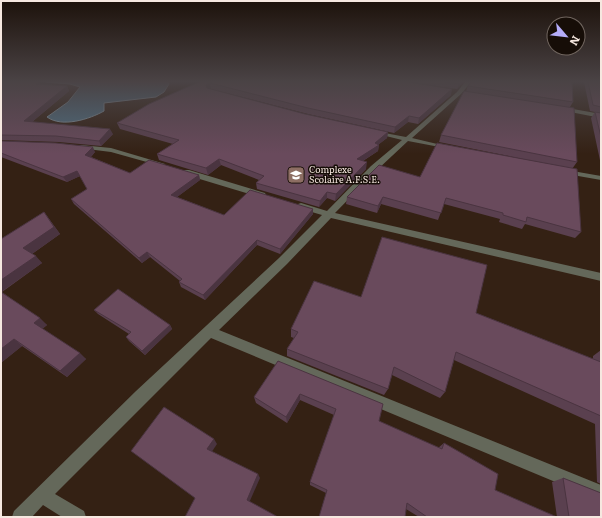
<svg xmlns="http://www.w3.org/2000/svg" width="602" height="518" font-family="Literata,serif">
<style>
.water{fill:#507185;stroke:#8295a0}
.lines{fill:none;stroke-linecap:round;stroke-linejoin:round}
.minor{fill:#64685a;fill-rule:evenodd}
.wall{fill:#5a404f}
.shaded-wall{fill:#4a3440}
.building{fill:#694a5c;stroke:#4a3440}
.labels{text-anchor:middle;stroke-width:3;stroke-linejoin:round;paint-order:stroke}
.far-poi-label{font-size:9px;fill:#f6e8e0;stroke:#160d07;text-anchor:start}
</style>
<rect width="100%" height="100%" fill="#342114"/>
<path class="water" d="M46 82H168L169 84 164 92 156 97 104 103V111C90 119 62 128 47 117L68 102 80 87 70 84Z"/>
<g class="lines">
<g class="minor">
<path d="M465 82H471L461 94 412 138 450 147V149L408 141 377 170 335 213 601 273V281L331 218 287 264 219 330 601 485V501L211 338 55 494 84 511 86 517H62L43 505 32 517H12L14 511 136 391 279 258 322 215 298 208 297 206 298 204 301 203 327 211 371 166 402 140 374 133V131L406 137 457 92Z"/>
<path d="M562 107 601 114V118L560 110 559 109Z"/>
<path d="M81 145 111 148 165 164 161 166 111 152 79 148V146Z"/>
<path d="M561 169 601 176V180L561 173Z"/>
<path d="M183 170H189L265 193 266 195 265 197H259L183 174Z"/>
</g>
</g>
<g class="wall">
<path d="M1 82H39L40 84 67 86 69 91 32 122 113 134 101 146 59 142 1 140Z"/>
<path d="M199 82H463L457 89 414 83 451 95 418 124 408 122 394 133 308 114 211 89H210L305 114 388 132 387 138 379 144 378 151 363 161 366 169 335 201 327 198 319 207 257 189 256 183 259 180 221 165 208 175 159 160 157 154 173 144 120 129 117 123Z"/>
<path d="M584 82H601V165L591 118 595 112 590 111Z"/>
<path d="M468 86 573 102 570 107 577 162 572 169 581 232 575 238 525 224 522 229 499 222 500 219 444 204 438 220 381 204 377 213 346 204 347 197 420 177 558 166 439 142 441 135 466 91Z"/>
<path d="M1 141 95 152 91 157 130 173 199 175 200 180 177 197 224 215 313 214 280 254 257 245 205 300 181 287 179 282 180 281 150 257 142 263 74 204 71 199 87 189 80 176 67 182 1 157Z"/>
<path d="M44 212 60 234 32 254 42 263 2 292 47 325 42 329 86 359 67 377 22 346 2 362 1 239Z"/>
<path d="M361 297 476 313 593 359V356L601 350V484L597 482 595 424 454 360 445 392 440 398 392 375 388 389 384 395 287 356V349L294 338 291 337V329Z"/>
<path d="M94 310 170 325 172 329 145 355 129 341 126 337 129 334 98 314Z"/>
<path d="M278 361 379 421 438 448 444 443 495 490 557 517 552 482 563 478 601 517H419L406 509 326 493 310 485V482L334 415 300 400 287 423 256 403 254 397Z"/>
</g>
<g class="shaded-wall">
<path d="M461 82H463L457 89 459 84Z"/>
<path d="M210 83 211 89 207 91 206 85Z"/>
<path d="M67 86 69 91 27 126 24 121Z"/>
<path d="M452 89 451 95 418 124 419 118Z"/>
<path d="M409 116 408 122 394 133 395 127Z"/>
<path d="M110 129 113 134 101 146 99 141Z"/>
<path d="M388 132 387 138 374 148 379 145 378 151 356 165 357 159 375 143Z"/>
<path d="M93 147 95 152 88 160 85 155Z"/>
<path d="M219 159 221 165 208 175 206 168Z"/>
<path d="M367 162 366 169 335 201 336 194Z"/>
<path d="M77 171 80 176 67 182 63 177Z"/>
<path d="M199 175 200 180 173 200 171 195Z"/>
<path d="M327 192V198L319 207 320 201Z"/>
<path d="M383 197 381 204 377 213 378 206Z"/>
<path d="M313 209V214L280 254V249Z"/>
<path d="M44 212 60 234 29 256 23 248Z"/>
<path d="M257 240V245L205 300 203 295Z"/>
<path d="M147 252 150 257 142 263 139 258Z"/>
<path d="M36 256 42 263 1 292V280Z"/>
<path d="M40 318 47 325 41 330 34 323Z"/>
<path d="M170 325 172 329 145 355 142 351Z"/>
<path d="M14 339 22 346 2 362 1 361V349Z"/>
<path d="M80 353 86 359 67 377 60 371Z"/>
<path d="M300 394V400L287 423 286 417Z"/>
<path d="M214 439 217 444 211 453 207 449Z"/>
<path d="M258 474 260 478 249 503 247 500Z"/>
</g>
<g class="building">
<path d="M1 82H39L36 84 67 86 24 121 110 129 99 141 56 136 1 135Z"/>
<path d="M199 82H409L452 89 419 118 409 116 395 127 308 108 210 83 206 85 207 88 305 114 388 132 375 143 379 145 357 159 367 162 336 194 327 192 320 201 256 183 264 176 219 159 206 168 157 154 179 140 117 123 149 104Z"/>
<path d="M445 82H461L459 84Z"/>
<path d="M471 82H572L573 102 468 86Z"/>
<path d="M588 82H601V107L593 105Z"/>
<path d="M464 91 574 108 577 162 441 135Z"/>
<path d="M595 112 601 113V137Z"/>
<path d="M1 141 56 143 93 147 85 155 130 173 149 160 199 175 171 195 224 215 250 190 313 209 280 249 257 240 203 295 179 282 182 279 147 252 139 258 71 199 87 189 77 171 63 177 1 153Z"/>
<path d="M437 143 577 169 581 232 527 217 526 222 503 215V213L446 198 441 213 383 197 378 206 347 197 379 165 420 177Z"/>
<path d="M44 212 54 227 23 248 36 256 1 280V239Z"/>
<path d="M382 237 487 265 476 313 601 362V416L456 352 445 392 394 367 388 389 287 349 298 332 291 329 314 281 361 297Z"/>
<path d="M118 289 170 325 142 351 126 337 131 332 94 310Z"/>
<path d="M1 292 40 318 34 323 80 353 60 371 14 339 1 349Z"/>
<path d="M278 361 383 404 379 421 442 449 444 443 498 474 495 490 557 517H427L407 503 405 517H319L327 490 310 482 336 409 300 394 286 417 254 397Z"/>
<path d="M164 407 214 439 207 449 258 474 247 500 278 517H185L195 498 131 451Z"/>
<path d="M563 478 601 493V517H569Z"/>
</g>
<linearGradient id="sky" x2="0" y2="1"><stop stop-color="#1d120b"/><stop offset="0.53" stop-color="#4a4345"/><stop offset="1" stop-color="#4a4345" stop-opacity="0"/></linearGradient>
<rect width="602" height="154" fill="url(#sky)"/>
<defs>
<g id="school-square" transform="scale(0.9)"><rect x="-9" y="-9" width="18" height="18" rx="4" fill="#8d6e63" stroke="#160d07"/><path d="M0-5L7-2L0 1L-7-2ZM-4 1L0 2.5L4 1V4Q0 6-4 4Z" fill="#fff"/></g>
</defs>
<g fill-rule="evenodd">
<use href="#school-square" x="296" y="175"/>
</g>
<g class="labels">
<g class="far-poi-label">
<text x="309" y="173">Complexe<tspan x="309" dy="10">Scolaire A.F.S.E.</tspan></text>
</g>
</g>
<rect width="602" height="518" fill="none" stroke="#f6e8e0" stroke-width="4"/>
<g transform="translate(566 36) rotate(118)"><circle r="19" fill="#160d07" stroke="#70655e"/>
<path d="M0-3L7 15L0 10L-7 15Z" fill="#b4acf9"/>
<text y="-6" font-size="11" font-weight="bold" text-anchor="middle" fill="#f6e8e0">N</text>
</g>
</svg>
